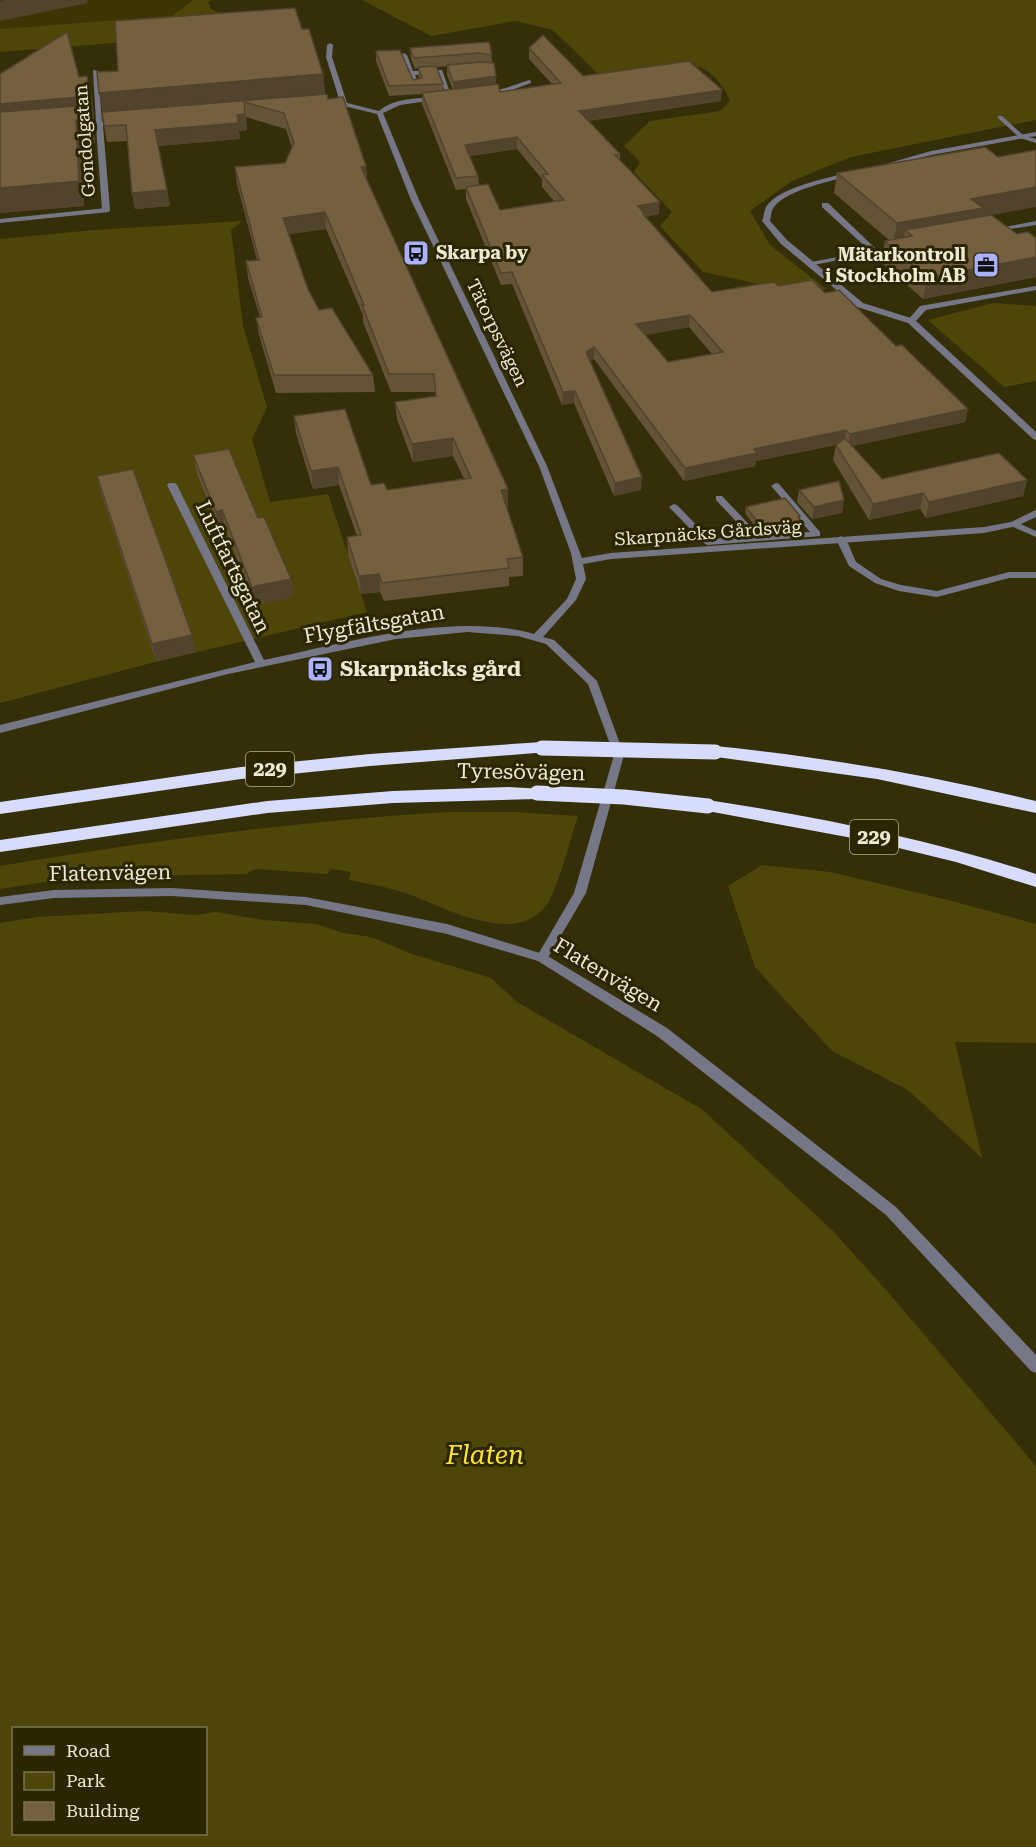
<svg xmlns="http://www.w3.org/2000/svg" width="1036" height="1847" font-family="'Roboto Serif',serif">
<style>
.built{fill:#3d3504}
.green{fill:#4e4509;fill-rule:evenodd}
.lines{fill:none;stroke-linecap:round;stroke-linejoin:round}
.service{fill:#757787;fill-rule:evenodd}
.pedestrian{fill:#757787;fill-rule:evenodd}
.minor{fill:#757787;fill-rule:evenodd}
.tertiary{fill:#757787;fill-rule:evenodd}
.motorway{fill:#d8dcfc;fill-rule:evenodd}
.motorway-bridge{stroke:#d8dcfc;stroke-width:15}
.wall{fill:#645336;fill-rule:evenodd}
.shaded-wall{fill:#51432c}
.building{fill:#74603f;stroke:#51432c;stroke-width:1.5;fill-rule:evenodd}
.labels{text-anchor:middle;stroke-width:6;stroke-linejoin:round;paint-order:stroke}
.far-street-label{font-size:18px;fill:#ece9d5;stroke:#2b2500}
.far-poi-label{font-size:18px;font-weight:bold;fill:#ece9d5;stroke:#2b2500;text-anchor:start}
.shield{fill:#2b2500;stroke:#b2ae95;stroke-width:1.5}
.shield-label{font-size:20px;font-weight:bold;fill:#ece9d5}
.street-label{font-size:21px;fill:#ece9d5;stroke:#2b2500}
.poi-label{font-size:21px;font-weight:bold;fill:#ece9d5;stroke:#2b2500;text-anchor:start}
.near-park-label{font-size:26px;font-style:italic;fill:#fee432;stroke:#2b2500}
</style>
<rect width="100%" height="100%" fill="#352f09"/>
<path class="built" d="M0 0H193L172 16 0 29Z"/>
<g class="green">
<path d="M193 0H212L208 2 211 9 257 32 0 52V29L172 16Z"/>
<path d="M362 0H1036V120L851 157 792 181 750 211 770 245 826 289 801 293 703 272 660 226 672 212 634 172 640 162 624 146 650 121 720 111 730 101C726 89 713 71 699 67 677 61 625 74 601 77L553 30 515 21 431 36Z"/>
<path d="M242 221 231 230 243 326 267 407 252 439 270 502 328 494 367 612 155 662 0 703V239L94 230Z"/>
<path d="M993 303 1036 306V381L1004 387 928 320Z"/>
<path d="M448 812H513L578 816C570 840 561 878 550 899 522 951 447 908 408 894 389 887 368 884 349 880L351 872 331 869 327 874 256 869 246 874 78 877 0 889V866C149 841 298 821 448 812Z"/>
<path d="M762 865 830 872 948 900 1036 924V1043L955 1042 982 1158 908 1090 832 1051 755 967 728 886Z"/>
<path d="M145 911 195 915 216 912 264 920 316 924 344 933 371 937 412 954 491 978 517 1002 703 1110 832 1230 887 1291 1036 1466V1847H0V923L37 917ZM14 1728H206V1834H14Z"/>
</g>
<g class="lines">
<g class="service">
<path d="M404 53 407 55 413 71 442 70 452 98 447 97 438 73 415 75 420 87 415 88 401 55Z"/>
<path d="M998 116H1002L1024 136 1036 139V143L1020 138 998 118Z"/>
<path d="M822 203H828L877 250 897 246 901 248 808 266 807 264 811 262 870 251 822 207Z"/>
<path d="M106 208 110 210 109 212 0 223V219Z"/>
<path d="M1036 221V225L1004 230 1006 232 1002 234 994 229Z"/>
<path d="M1036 286V290L926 310 914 323 907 321 920 306Z"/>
<path d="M1014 521 1036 531V537L1011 526 1009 524Z"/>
<path d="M841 536 846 539 856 562 881 579 901 585 937 591 1009 572H1036V578H1009L937 597 899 591 875 583 849 566 836 539Z"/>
</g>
<path class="pedestrian" d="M776 483 779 484 820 532V536L708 545 705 544 669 507 674 504 677 505 710 539 750 536 716 500V496H722L759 535 810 532 773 488 771 486Z"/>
<g class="minor">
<path d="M330 43 333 45 332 57 347 103 379 111C395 97 418 99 438 97L441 99 400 105 383 113 419 200 547 466 582 558 611 553 984 527 1011 522 1036 510V517L1017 526 984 533 611 559 583 564 586 579 576 600 543 637 554 640 597 681 624 755 586 893 546 961H538L536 958 574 893 614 755 588 684 546 644 518 636 467 632 396 639 228 674 0 733V725L255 662 167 485 169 483H175L177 485 264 660C345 643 453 611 534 634L567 599 576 579 571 553 539 466 411 200 377 114 344 106 331 107 328 105 340 102 326 57 327 45Z"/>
<path d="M93 70 98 71 102 122 120 120 123 122 103 126 110 210 106 212 102 210 96 126 77 128 74 126 96 122Z"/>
<path d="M529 80 531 81V83L509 91 485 95 482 93 506 88Z"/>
<path d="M1036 132V136L931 155 882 168 879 166 931 151Z"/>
<path d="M850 172 852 173V175C832 181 786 190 774 207 771 211 771 216 770 221L787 240 863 303 914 319 1036 432V440L1033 439 908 323 857 307 781 244 762 221C764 217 764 211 766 207 778 187 829 178 850 172Z"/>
</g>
<path class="tertiary" d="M172 888 306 897 447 924 546 955 667 1028 896 1207 1036 1355V1373L1031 1371 886 1215 657 1036 538 961 447 934 306 905 172 896 54 898 0 905V897L54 890Z"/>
<g class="motorway">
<path d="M542 742 548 744 550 748 548 752 370 766 241 779 0 814V802L241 767 370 754Z"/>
<path d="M715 746C823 757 930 775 1036 801V813L877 779 709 756 707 752 709 748Z"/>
<path d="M508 787 543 789 545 793 543 797 537 799 393 803 267 813 0 852V840L267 801 393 791Z"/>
<path d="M708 800C819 817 929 839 1036 874V887L956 862 874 842 702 810 700 806 702 802Z"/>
</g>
<g class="motorway-bridge">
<path d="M542 748 715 752"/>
<path d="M537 793 624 797 708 806"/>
</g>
</g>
<g class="wall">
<path d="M302 29 323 74 325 94 328 99 366 166 367 181 508 507H506L523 557V576L509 577V586L384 601 380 592 361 594 348 555 347 537 357 536 339 485 313 489 296 433 294 416 371 485 387 490 464 479 453 456 413 462 397 419 395 402 435 396V392H391L363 322V315L326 229 289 234 308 289 319 310 373 375 375 392 276 393 259 335 256 318 260 317 248 278 246 261 257 260 237 184 235 167 285 163 292 148 286 129 246 117 247 130 239 131 240 139 158 146 170 206 135 209 132 193 127 141 107 142 104 126 103 112 118 71Z"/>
<path d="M489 42 496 84 500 92 552 84 529 59V48L583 76 721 101 588 121 620 154V160L659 214 645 217 712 292 778 286 825 293 896 346 968 409 965 422 852 446 882 479 1027 480 1023 496 926 518 920 509 869 520 833 460 836 445 756 461 755 466 684 481 594 359 590 361 641 490 614 496 574 403 562 405 512 284 501 285 466 199V189L456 190 422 104V94L389 96 376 61V51L413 80 419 79 418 68 415 69 411 58 410 48ZM447 66V75L453 90 443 91V84L437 67ZM517 149 542 179V187L554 201 500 210 479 185 478 176 470 156ZM689 327 712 354 668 362 645 335Z"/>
<path d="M87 76 92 99 94 120H92L95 143H81L84 206 0 213 79 77Z"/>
<path d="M998 157 992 215 1017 234 1036 238V277L923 299 881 262 885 241 889 240 834 193 837 173Z"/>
<path d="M193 455 258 518 291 579 293 597 255 605 225 528 219 530 197 473Z"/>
<path d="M97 476 196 652 156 661 101 493Z"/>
<path d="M799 490 844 500 842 513 812 519 797 502Z"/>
<path d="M746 507 800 516V518L802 522 801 528 760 533 745 513Z"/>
</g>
<g class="shaded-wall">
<path d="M4 0H87L88 3 0 21V1Z"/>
<path d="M323 74 326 101 244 102 247 130 239 131 240 139 157 146 155 130 104 120 99 93Z"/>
<path d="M87 76 92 99 94 120H92L95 143 90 119 76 120 81 143 84 206 0 213V104Z"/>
<path d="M496 76V87L454 92 453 82Z"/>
<path d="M722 90 721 101 579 122V111Z"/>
<path d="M517 137V149L466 156 465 145Z"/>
<path d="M366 166 367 182 361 167Z"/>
<path d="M1036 187V207L981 217 912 236 905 230 903 242 893 244 897 223 971 199Z"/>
<path d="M167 190 170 206 135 209 132 193Z"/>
<path d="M660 202 659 214 645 217V226L638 206Z"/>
<path d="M325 212 326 229 285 235 283 218Z"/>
<path d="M1036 257V277L923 299 927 278Z"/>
<path d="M690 315 689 327 636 337V324Z"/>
<path d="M594 347V359L585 364 586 352Z"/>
<path d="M575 391 574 403 562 405 563 392Z"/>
<path d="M968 409 965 422 848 447 850 434Z"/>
<path d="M846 430 844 443 756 461 755 466 684 481 685 468 754 449Z"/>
<path d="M453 438V456L413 462 412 444Z"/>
<path d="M338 467 339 485 313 489 311 471Z"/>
<path d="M642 477 641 490 614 496 615 483Z"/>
<path d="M1027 480 1023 496 926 518 929 502Z"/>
<path d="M508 489V507L501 508V490Z"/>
<path d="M923 493 920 509 869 520 873 504Z"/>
<path d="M844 500 842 513 812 519 814 507Z"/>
<path d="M222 510 225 528 219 530 216 512Z"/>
<path d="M379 574 380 592 361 594 359 576Z"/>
<path d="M291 579 293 597 255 605 252 587Z"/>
<path d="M192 635 196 652 156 661 152 644Z"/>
</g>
<g class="building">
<path d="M295 8 302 29H309L323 74 99 93 97 72 118 71 115 21Z"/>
<path d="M67 32 79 77 87 76 89 96 0 104V74Z"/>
<path d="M543 35 583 76 689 61 722 90 579 111 620 154 615 155 660 202 638 206 645 214H643L712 292 774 282 778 286 812 280 825 293 839 290 896 346 902 345 968 409 850 434 846 430 754 449 757 453 685 468 594 347 586 352 642 477 615 483 575 391 563 392 512 272 501 273 466 187 488 184 500 210 564 200 542 175 548 174 517 137 465 145 478 176 456 178 422 93 498 84 500 92 561 83 529 48ZM690 315 723 352 668 362 636 324Z"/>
<path d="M489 42 492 55 480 53 414 58 410 48Z"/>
<path d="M400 50 413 80 422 78 418 67 436 66 443 84 389 86 376 51Z"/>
<path d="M480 62 494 63 496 76 453 82 447 65Z"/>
<path d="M327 94 328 99 343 97 366 166 361 167 508 489 501 490 523 557 507 559 509 568 382 583 379 574 359 576 347 537 361 535 338 467 311 471 294 416 345 409 371 485 384 483 387 490 471 478 453 438 412 444 395 402 436 396 434 374H389L362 305H364L325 212 283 218 308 289 319 310 332 308 373 375H274L256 318 262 317 246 261 259 260 235 167 285 163 294 143 284 113 244 102 245 114 237 115 238 123 155 130 167 190 132 193 126 125 104 126 102 112Z"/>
<path d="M89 105 90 119 76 120 79 181 0 188V112Z"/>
<path d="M985 147 998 157 1036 150V187L971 199 983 208 897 223 837 173Z"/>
<path d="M991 215 1017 234 1028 232 1036 238V257L927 278 885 241 912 236 905 230Z"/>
<path d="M845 438 882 479 999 453 1027 480 929 502 923 493 873 504 836 445Z"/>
<path d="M229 449 258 518 264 517 291 579 252 587 222 510 216 512 193 455Z"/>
<path d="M133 469 192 635 152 644 97 476Z"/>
<path d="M839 481 844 500 814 507 799 490Z"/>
<path d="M785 498 800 516 798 517 802 522 761 526 746 507Z"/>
</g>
<defs>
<g id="bus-square" transform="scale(1.35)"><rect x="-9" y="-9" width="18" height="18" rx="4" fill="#aab0fc" stroke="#2b2500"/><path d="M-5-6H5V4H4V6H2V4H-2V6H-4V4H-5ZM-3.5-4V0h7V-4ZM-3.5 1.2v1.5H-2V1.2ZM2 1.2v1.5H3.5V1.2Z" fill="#111"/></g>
<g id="office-square" transform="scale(1.35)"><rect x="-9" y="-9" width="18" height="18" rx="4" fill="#aab0fc" stroke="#2b2500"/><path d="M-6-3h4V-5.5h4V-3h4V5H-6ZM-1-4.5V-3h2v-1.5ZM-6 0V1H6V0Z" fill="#111"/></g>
</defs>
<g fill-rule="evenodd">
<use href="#bus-square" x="416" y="253"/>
<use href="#office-square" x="986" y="265"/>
<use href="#bus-square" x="320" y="669"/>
</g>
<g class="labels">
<g class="far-street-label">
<text transform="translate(85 141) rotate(-94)" y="6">Gondolgatan</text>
<text transform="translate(497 333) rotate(64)" y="6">Tätorpsvägen</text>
<text transform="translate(708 533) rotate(-4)" y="6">Skarpnäcks Gårdsväg</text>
</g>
<g class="far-poi-label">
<text x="436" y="259">Skarpa by</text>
<text x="966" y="261" text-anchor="end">Mätarkontroll<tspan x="966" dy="21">i Stockholm AB</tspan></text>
</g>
<g class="shield">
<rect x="246" y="752" width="48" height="34" rx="4.5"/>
<rect x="850" y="820" width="48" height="34" rx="4.5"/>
</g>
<g class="shield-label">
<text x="270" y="776">229</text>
<text x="874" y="844">229</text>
</g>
<g class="street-label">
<text transform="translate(233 567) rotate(64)" y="7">Luftfartsgatan</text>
<text transform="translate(374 624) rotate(-10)" y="7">Flygfältsgatan</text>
<text transform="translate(521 772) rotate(1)" y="7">Tyresövägen</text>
<text transform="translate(110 873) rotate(-1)" y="7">Flatenvägen</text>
<text transform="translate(608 975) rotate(31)" y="7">Flatenvägen</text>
</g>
<g class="poi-label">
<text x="340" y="676">Skarpnäcks gård</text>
</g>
<g class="near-park-label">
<text x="485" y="1464">Flaten</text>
</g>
</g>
<rect x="12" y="1727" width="195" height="108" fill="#2b2500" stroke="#787355" stroke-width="1.5"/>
<rect x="24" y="1746" width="30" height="9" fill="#757787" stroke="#787355" stroke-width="1.5"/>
<text x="66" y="1757" font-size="18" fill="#ece9d5">Road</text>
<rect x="24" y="1772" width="30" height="18" fill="#4e4509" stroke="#787355" stroke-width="1.5"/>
<text x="66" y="1787" font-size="18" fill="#ece9d5">Park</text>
<rect x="24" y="1802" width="30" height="18" fill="#74603f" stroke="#787355" stroke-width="1.5"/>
<text x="66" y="1817" font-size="18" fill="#ece9d5">Building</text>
</svg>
